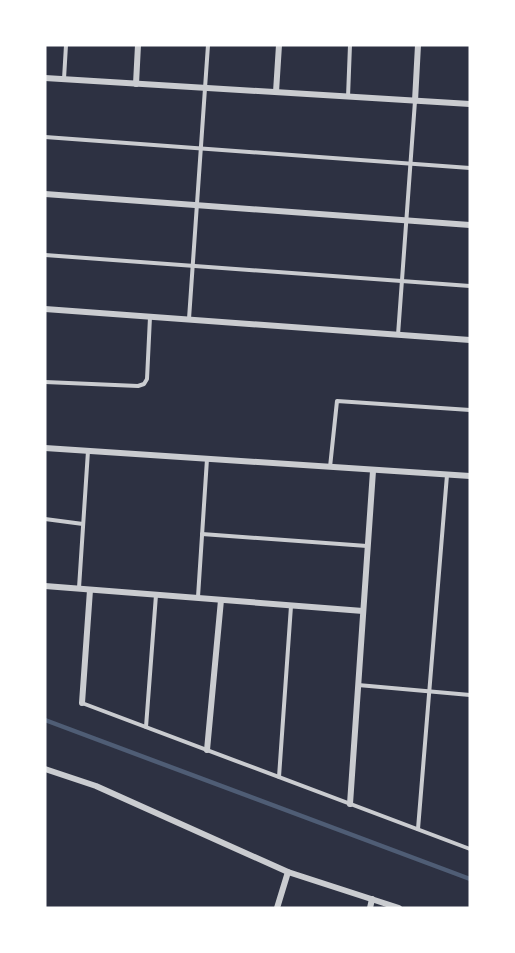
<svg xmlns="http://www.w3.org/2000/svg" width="515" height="953" font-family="'Noto Sans',sans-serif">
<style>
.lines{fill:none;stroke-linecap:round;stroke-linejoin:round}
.stream{stroke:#4f5d75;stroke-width:4.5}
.service{stroke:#caccd0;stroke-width:4}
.minor{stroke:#caccd0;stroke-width:6}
</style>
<rect width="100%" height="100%" fill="#2d3142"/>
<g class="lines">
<path class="stream" d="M45 720 470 879"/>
<g class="service">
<path d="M64 79 66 45"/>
<path d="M348 97 350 45"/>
<path d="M45 137 470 168"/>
<path d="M45 255 470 286"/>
<path d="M189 319 208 45"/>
<path d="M398 335 415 101"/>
<path d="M45 382 138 386 144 384 147 379 150 317"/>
<path d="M330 467 337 401 470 410"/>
<path d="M45 519 83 524"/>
<path d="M202 534 367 546"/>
<path d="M79 588 88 451"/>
<path d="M198 597 207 459"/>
<path d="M358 685 470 695"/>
<path d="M82 703 470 849"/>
<path d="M146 727 156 595"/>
<path d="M279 777 291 606"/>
<path d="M418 829 447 475"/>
</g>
<g class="minor">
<path d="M45 78 470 104"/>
<path d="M136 84 138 45"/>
<path d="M276 92 279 45"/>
<path d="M415 101 418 45"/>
<path d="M45 194 470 225"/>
<path d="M45 309 470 340"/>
<path d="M45 448 470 476"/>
<path d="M45 586 363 611"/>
<path d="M82 703 90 590"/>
<path d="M207 750 221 600"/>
<path d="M45 769 96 786 288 872 399 908"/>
<path d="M350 804 373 471"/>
<path d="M277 908 288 872"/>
<path d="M370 908 372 899"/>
</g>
</g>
<rect width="515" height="953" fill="none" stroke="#ffffff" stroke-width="93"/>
</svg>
